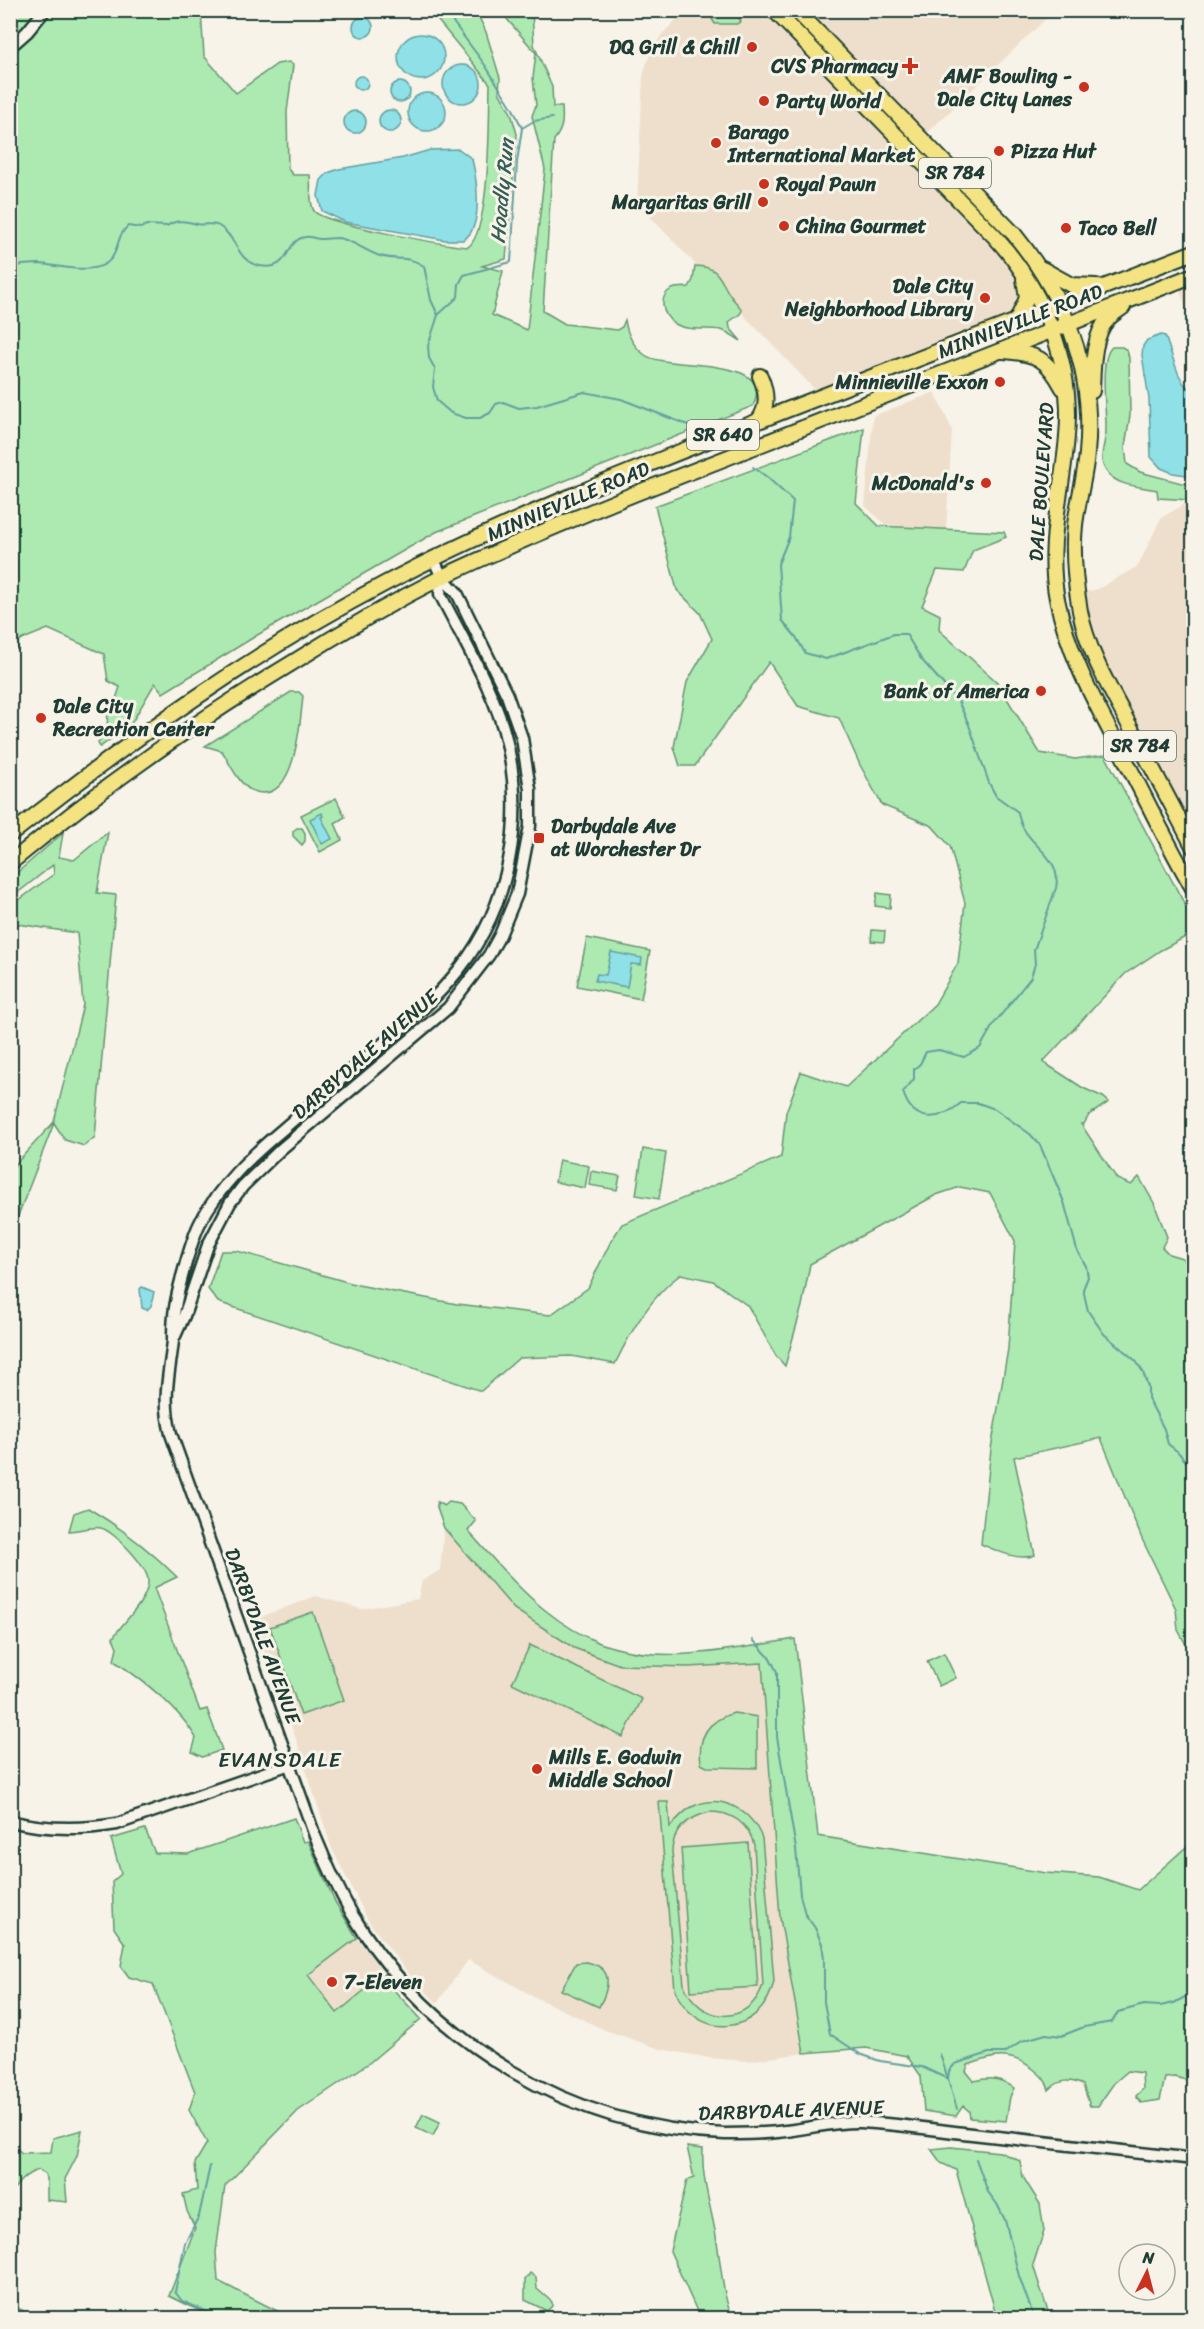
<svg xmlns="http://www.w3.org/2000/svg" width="1204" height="2329" font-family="Sriracha,sans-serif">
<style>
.built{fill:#eedfcc}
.green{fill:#adeab1;stroke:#669472;stroke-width:1.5;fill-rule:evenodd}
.water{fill:#8fe1e7;stroke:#629f9f;stroke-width:1.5}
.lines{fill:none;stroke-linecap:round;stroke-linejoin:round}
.stream{stroke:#629f9f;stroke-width:2}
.minor-casing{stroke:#1f3d34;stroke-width:15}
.major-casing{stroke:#1f3d34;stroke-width:18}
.minor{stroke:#f7f3e8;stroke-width:10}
.major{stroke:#f4e382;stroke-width:14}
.poi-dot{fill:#c8321e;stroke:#f7f3e8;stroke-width:2}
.labels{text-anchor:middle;stroke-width:6;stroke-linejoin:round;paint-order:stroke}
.shield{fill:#f7f3e8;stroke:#60746a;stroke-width:1.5}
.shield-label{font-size:18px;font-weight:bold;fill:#1f3d34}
.poi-label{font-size:20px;font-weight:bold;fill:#1f3d34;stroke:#f7f3e8;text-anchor:start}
.street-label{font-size:20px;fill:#1f3d34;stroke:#f7f3e8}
.water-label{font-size:21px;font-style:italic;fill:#355e58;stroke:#f7f3e8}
.neighbourhood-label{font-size:21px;letter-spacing:1.5px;fill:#1f3d34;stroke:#f7f3e8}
</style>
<rect width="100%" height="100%" fill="#f7f3e8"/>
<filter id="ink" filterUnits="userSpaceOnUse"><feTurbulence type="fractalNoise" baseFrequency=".0167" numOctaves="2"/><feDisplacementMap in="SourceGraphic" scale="12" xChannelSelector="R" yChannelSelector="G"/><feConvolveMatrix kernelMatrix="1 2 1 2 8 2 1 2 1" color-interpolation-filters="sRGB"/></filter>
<g filter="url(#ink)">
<g class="built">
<path d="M685 11H774L1011 256 1026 289 1016 322 822 397 637 203 643 76 650 53 662 34Z"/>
<path d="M796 11H1054L921 139Z"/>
<path d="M1193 275V326L1176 281Z"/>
<path d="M935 392 952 430 946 532 885 524 865 506 873 416Z"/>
<path d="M1193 499V848L1090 645 1077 594 1098 589 1138 566 1161 518Z"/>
<path d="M444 1528 514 1609 574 1648 620 1665 688 1667 763 1663 780 1918 804 2053 747 2061 709 2058 660 2049 605 2030 537 1998 468 1960 437 2003 408 1973 369 1922 332 1849 296 1739 253 1620 316 1596 361 1609 418 1599 422 1581 440 1570Z"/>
<path d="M357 1938 384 1974 337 2013 308 1974Z"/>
</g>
<g class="green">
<path d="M10 11H201L204 56 236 93 277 64 289 62 293 65 287 112 288 169 293 175H310C311 185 309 203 314 211 323 224 446 245 468 247 491 231 489 115 490 84L430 11H476L486 32 500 78 499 92 511 113 517 134 506 259 482 266 503 271 492 315 527 330 545 169 532 116 536 105 533 78 536 53 507 19 504 11H532L534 45 552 87 553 107H562C563 121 563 129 554 140L543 311 565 324 617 330 622 327 625 320C627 334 634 347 645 355 670 372 777 353 753 406L436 532 259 634 163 693 155 683 131 724 100 747 98 743 107 730 108 708 115 702 120 687 108 681 104 654 48 629 18 641V649L11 650Z"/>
<path d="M716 17H738L741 21 737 24H715L712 19Z"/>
<path d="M695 266C720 267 718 277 730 295 733 300 738 304 742 310L740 314 729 322 730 328 741 341C735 337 728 332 721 330 705 327 689 332 675 324 661 316 657 293 675 288 679 287 684 288 689 287L693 280Z"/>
<path d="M1112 347H1122L1127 350 1129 358 1130 415 1125 447 1127 464 1140 472 1193 486V499L1191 500 1158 498 1157 490C1140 486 1117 487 1106 471 1097 459 1106 443 1106 430 1107 411 1098 360 1112 347Z"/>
<path d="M864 428 856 503 879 526 1004 532 1006 537 973 550 964 572 937 570 922 606 940 615 939 630 997 682 1040 753 1075 759 1105 755 1193 920V933L1161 950 1125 974 1043 1062 1083 1088 1103 1097 1109 1102 1089 1115 1084 1124H1081L1117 1179 1131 1185 1139 1177 1154 1203 1167 1237 1162 1247 1169 1254 1182 1258 1193 1268V1657L1178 1630 1176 1609 1142 1539 1101 1438 1014 1457 1035 1555C1019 1562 995 1550 981 1544L991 1449 1008 1349 1015 1241 990 1193 960 1187 936 1195 810 1264 802 1306 785 1366 776 1356 748 1306 713 1281 681 1274C651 1296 631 1331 615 1364L571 1356 519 1358 481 1391 218 1302 208 1289 221 1251H237L358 1285 457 1304 550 1315 588 1288 611 1241 622 1224 781 1157 786 1112 801 1072 846 1087 935 1004 958 963 965 903 950 846 932 826 882 805 860 765 839 718 798 706 769 662 695 766H680L674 747 687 682 712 639 700 613 677 590 655 506Z"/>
<path d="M291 692H299L303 696C300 721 296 813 249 789 238 782 229 762 222 751L205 746Z"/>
<path d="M336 798 345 817 335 823 342 840 320 852 301 815Z"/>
<path d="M297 828H302L305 833V841L302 845 293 836V831Z"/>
<path d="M108 832 97 893 116 895 95 1137 84 1146 65 1140 54 1123 11 1234V1169L54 1122 83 1005 77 933 11 923V906L54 874 53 865 11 898V878L63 833 59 857 74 860Z"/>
<path d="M877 893 891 895 890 908 875 906Z"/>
<path d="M872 930 885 931 884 942 871 941Z"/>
<path d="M587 938 650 951 641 999 577 986Z"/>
<path d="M643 1149 666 1153 659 1199 636 1195Z"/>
<path d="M559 1160 589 1166 585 1188 555 1182Z"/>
<path d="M591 1171 620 1176 617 1190 589 1185Z"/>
<path d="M437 1502 444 1506 449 1502 460 1504 476 1521 468 1531C493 1558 516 1587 545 1610 560 1622 582 1636 600 1643 662 1666 732 1649 795 1639L818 1836 1046 1873 1099 1877 1138 1890 1193 1841V2082L1175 2077 1165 2078 1160 2100 1141 2103 1136 2096 1143 2089 1142 2073 1128 2071 1114 2083 1098 2106H1090L1083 2085C1070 2079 1060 2079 1049 2090 1046 2079 1041 2075 1032 2068 1009 2051 993 2056 968 2065L966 2071 974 2081C991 2077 1000 2078 1014 2088L1010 2097 1006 2121 970 2118 969 2111 963 2106 956 2116 924 2111 921 2076 907 2056 866 2048 804 2053 780 1918 762 1663 688 1667 620 1665 574 1648 514 1609 444 1528 437 1508Z"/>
<path d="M88 1508C120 1527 150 1550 177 1577L154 1588 200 1711 207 1709 222 1750 202 1757 192 1752 196 1738C180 1709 142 1679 114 1661L117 1647 113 1638C124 1620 145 1605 148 1583 150 1568 114 1531 101 1528 93 1526 78 1531 69 1531L74 1513Z"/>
<path d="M313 1612 344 1700 301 1715 270 1627Z"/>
<path d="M530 1645 642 1699 623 1737 512 1683Z"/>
<path d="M944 1653 956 1678 939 1686 927 1661Z"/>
<path d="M734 1713 757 1717V1768L707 1767 701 1764C697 1737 708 1720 734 1713Z"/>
<path d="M659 1802H668L670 1827C676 1820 682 1813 690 1808 720 1791 751 1810 762 1838L774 1981C763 2036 696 2042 675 1990ZM710 1812C732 1812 748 1823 754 1845L763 1985C749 2027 700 2024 684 1985L672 1851C673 1829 689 1817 710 1812Z"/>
<path d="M294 1818 303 1842 308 1841 335 1902 357 1938 308 1975 337 2013 384 1974 393 1984 391 1987 421 2019 369 2063 298 2111 225 2186 216 2252 218 2281 291 2318H214L169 2296 195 2228 187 2211 183 2194 197 2190 195 2163 207 2143 189 2110 195 2092 153 1984 129 1977 121 1966 125 1944 114 1928 112 1882 121 1874 111 1839 145 1829 155 1853 188 1854Z"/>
<path d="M748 1843 758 1987 691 1991 681 1848Z"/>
<path d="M586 1962C615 1967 609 1988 599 2007L561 1990 576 1963Z"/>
<path d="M423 2114 440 2122 433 2136 416 2128Z"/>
<path d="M82 2130 77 2156 65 2179 67 2202 47 2200V2184L45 2174 39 2170C26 2173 16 2184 11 2195V2148H16L22 2153 51 2152 53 2138Z"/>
<path d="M687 2147 703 2149C701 2178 711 2207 716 2236 721 2264 722 2292 732 2318H700L670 2251 687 2180 694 2178Z"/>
<path d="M951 2147 1000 2152 1020 2161 1023 2177 1040 2204 1044 2231 1033 2265 1050 2318H997L956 2170 941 2163 931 2149Z"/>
<path d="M530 2273 536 2277 537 2289 552 2302V2306L547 2311 525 2300V2280Z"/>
<path d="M11 2303 14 2306 37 2318H17L11 2315Z"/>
</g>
<g class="water">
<circle cx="363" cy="27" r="10"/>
<circle cx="421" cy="57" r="23"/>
<circle cx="462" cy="84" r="19"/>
<circle cx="361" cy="83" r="7"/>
<circle cx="400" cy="92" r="10"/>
<circle cx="427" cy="112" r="19"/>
<circle cx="390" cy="121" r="11"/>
<circle cx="355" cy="122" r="11"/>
<path d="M459 149 472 159C477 180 484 228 463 240H445L345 222 322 211 318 196 321 180 328 173 339 169 403 158 430 150Z"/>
<path d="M1161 335 1165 336 1178 373 1184 384 1193 392 1190 402 1193 405V476L1173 473 1161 468 1151 457 1149 399 1142 355 1143 346 1147 340Z"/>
<path d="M322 813 323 816 321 817 332 839 322 844 310 819Z"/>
<path d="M611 952 642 958 641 965 631 964 627 987 595 981 597 974 606 975Z"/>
<path d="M142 1287 154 1292 151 1306 147 1310 142 1308 140 1289Z"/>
</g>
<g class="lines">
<g class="stream">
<path d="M522 128 534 121 552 118"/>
<path d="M10 267C20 265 29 264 39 264 58 265 97 277 111 259 119 249 117 235 128 226L141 228 146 225 167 226C176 219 186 221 197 224 205 226 212 222 219 226 238 238 236 261 260 266 292 272 284 239 306 237 310 236 316 239 320 239 326 239 332 238 338 238 353 240 366 252 380 256 396 261 408 255 424 266L431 300 438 315 428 346 429 358 435 369 433 387 437 401 451 413 466 418H480L490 413 496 404 503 402 519 408 537 406 584 392 621 399 693 427"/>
<path d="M438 315 458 297 459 284 464 275 511 262 517 162 522 128 513 109 485 65 444 10"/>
<path d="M753 467 767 477 793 501 789 537 778 564 782 620 796 637 805 653 826 659 894 634H906L921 659 958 701 969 725 989 783 996 796 1018 812C1022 846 1063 853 1056 888L1034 950 1035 964 1031 977 993 1025 980 1048 964 1057 939 1050 926 1052 920 1064 914 1069V1079L903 1092C913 1124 939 1122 961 1103H978L995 1109 1030 1134 1040 1145 1064 1202 1077 1250 1086 1266 1088 1277 1083 1289 1088 1311 1104 1334 1136 1361 1143 1372 1148 1387V1398L1164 1429 1168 1444 1178 1452 1194 1471"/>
<path d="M753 1640 770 1658 777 1672V1737L796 1849 800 1895 805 1914 815 1928 822 1944 824 1958V2002L830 2034 860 2054 880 2061 922 2067 948 2079 940 2054"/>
<path d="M957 2109 948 2079 949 2071 955 2064 989 2053H1005L1022 2041 1046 2034 1061 2036 1084 2027 1112 2022 1118 2012 1144 2005 1160 2006 1174 2003 1194 1992"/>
<path d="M976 2159 988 2192 997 2204 1005 2220 1019 2276 1034 2318"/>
<path d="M210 2166 199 2216 185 2243 175 2292 182 2301 221 2318"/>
</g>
<g class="minor-casing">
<g id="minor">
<path d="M10 47 27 32 45 10"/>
<path d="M442 577 440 594C462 638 497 695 507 743 516 782 517 820 509 860 491 951 440 996 372 1053 342 1078 312 1104 282 1130 250 1157 221 1184 201 1221 192 1237 175 1298 174 1316 173 1324 173 1333 173 1341 169 1377 162 1397 171 1434L315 1836C326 1863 338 1889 352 1914 431 2044 573 2129 725 2134 745 2134 766 2134 786 2131 810 2128 836 2121 861 2122 898 2124 935 2130 972 2134 1046 2142 1120 2150 1194 2159"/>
<path d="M175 1336 184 1316 208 1245 230 1203 243 1186 281 1149 448 1008 489 955 500 935 517 894 530 826V789L522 738 507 695 457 593 442 577 434 560"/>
<path d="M10 1821C46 1830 81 1830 117 1824L290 1764"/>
</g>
</g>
<g class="major-casing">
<g id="major">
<path d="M774 10 995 237C1043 290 1074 363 1067 436 1063 490 1046 544 1057 599 1069 659 1100 711 1128 765 1150 807 1170 849 1194 890"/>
<path d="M796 10 1014 234C1065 297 1095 371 1087 453 1085 477 1078 500 1075 525 1072 553 1075 582 1080 611 1087 649 1108 685 1126 719 1149 762 1172 805 1194 848"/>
<path d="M1042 269 1071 285 1096 286"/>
<path d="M1016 322 1027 298 1024 279"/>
<path d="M1003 351C1036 353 1047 358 1063 388"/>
<path d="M1092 391C1093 370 1092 336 1108 319 1112 314 1118 311 1123 307"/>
<path d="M758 421C769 407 767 392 760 376"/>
<path d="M10 835C129 741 252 653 386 583 514 515 649 464 784 411 920 358 1057 306 1194 252"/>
<path d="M10 863C100 789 193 723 292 663 341 632 391 603 442 577 505 547 570 520 634 494L1194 275"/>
</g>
</g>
<use href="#minor" class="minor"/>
<use href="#major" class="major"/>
</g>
</g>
<g class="poi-dot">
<circle cx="752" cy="47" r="6"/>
<path d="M907 57h6v6h6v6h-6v6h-6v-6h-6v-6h6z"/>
<circle cx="1084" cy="87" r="6"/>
<circle cx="764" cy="101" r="6"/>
<circle cx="716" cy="143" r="6"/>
<circle cx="999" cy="151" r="6"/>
<circle cx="764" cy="184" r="6"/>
<circle cx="763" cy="202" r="6"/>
<circle cx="784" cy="226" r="6"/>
<circle cx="1066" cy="228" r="6"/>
<circle cx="985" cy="298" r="6"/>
<circle cx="1000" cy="382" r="6"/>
<circle cx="986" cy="483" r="6"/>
<circle cx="1041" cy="691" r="6"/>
<circle cx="41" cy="718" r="6"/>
<rect x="533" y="832" width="12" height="12" rx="3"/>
<circle cx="537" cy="1769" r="6"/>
<circle cx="332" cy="1982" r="6"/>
</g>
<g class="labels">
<g class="shield">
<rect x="919" y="158" width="72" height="30" rx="4.5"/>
<rect x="687" y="420" width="72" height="30" rx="4.5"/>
<rect x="1104" y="731" width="72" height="30" rx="4.5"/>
</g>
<g class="shield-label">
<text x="955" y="179">SR 784</text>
<text x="723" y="441">SR 640</text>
<text x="1140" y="752">SR 784</text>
</g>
<g class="poi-label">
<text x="740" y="54" text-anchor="end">DQ Grill &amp; Chill</text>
<text x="898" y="73" text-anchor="end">CVS Pharmacy</text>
<text x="1072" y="83" text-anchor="end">AMF Bowling -<tspan x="1072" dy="23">Dale City Lanes</tspan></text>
<text x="776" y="108">Party World</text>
<text x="728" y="139">Barago<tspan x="728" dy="23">International Market</tspan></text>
<text x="1011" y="158">Pizza Hut</text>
<text x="776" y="191">Royal Pawn</text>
<text x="751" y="209" text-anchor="end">Margaritas Grill</text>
<text x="796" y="233">China Gourmet</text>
<text x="1078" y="235">Taco Bell</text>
<text x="973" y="293" text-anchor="end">Dale City<tspan x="973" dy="23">Neighborhood Library</tspan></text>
<text x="988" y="389" text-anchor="end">Minnieville Exxon</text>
<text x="974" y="490" text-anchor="end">McDonald's</text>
<text x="1029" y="698" text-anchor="end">Bank of America</text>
<text x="53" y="713">Dale City<tspan x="53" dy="23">Recreation Center</tspan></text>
<text x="551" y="833">Darbydale Ave<tspan x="551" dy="23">at Worchester Dr</tspan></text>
<text x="549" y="1764">Mills E. Godwin<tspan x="549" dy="23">Middle School</tspan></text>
<text x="344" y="1989">7-Eleven</text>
</g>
<g class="street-label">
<text transform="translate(1020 321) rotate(-21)" y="7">MINNIEVILLE ROAD</text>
<text transform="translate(1041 482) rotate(-86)" y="7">DALE BOULEVARD</text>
<text transform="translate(568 501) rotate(-23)" y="7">MINNIEVILLE ROAD</text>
<text transform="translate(365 1054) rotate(-41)" y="7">DARBYDALE AVENUE</text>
<text transform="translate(263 1636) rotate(70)" y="7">DARBYDALE AVENUE</text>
<text transform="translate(791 2110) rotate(-2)" y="7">DARBYDALE AVENUE</text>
</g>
<g class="water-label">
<text transform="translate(502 191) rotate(-85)" y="7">Hoadly Run</text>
</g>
<g class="neighbourhood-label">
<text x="280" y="1767">EVANSDALE</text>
</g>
</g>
<rect width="1204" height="2329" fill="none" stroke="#f7f3e8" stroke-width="36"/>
<rect x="18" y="18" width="1168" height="2293" fill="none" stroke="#1f3d34" stroke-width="2" filter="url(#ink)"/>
<g transform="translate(1147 2272) rotate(6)"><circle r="28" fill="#f7f3e8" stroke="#a1aaa0" stroke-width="1.5"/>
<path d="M0-4.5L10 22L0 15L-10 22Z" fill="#c8321e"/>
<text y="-9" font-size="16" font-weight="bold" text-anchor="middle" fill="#1f3d34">N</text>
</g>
</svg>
